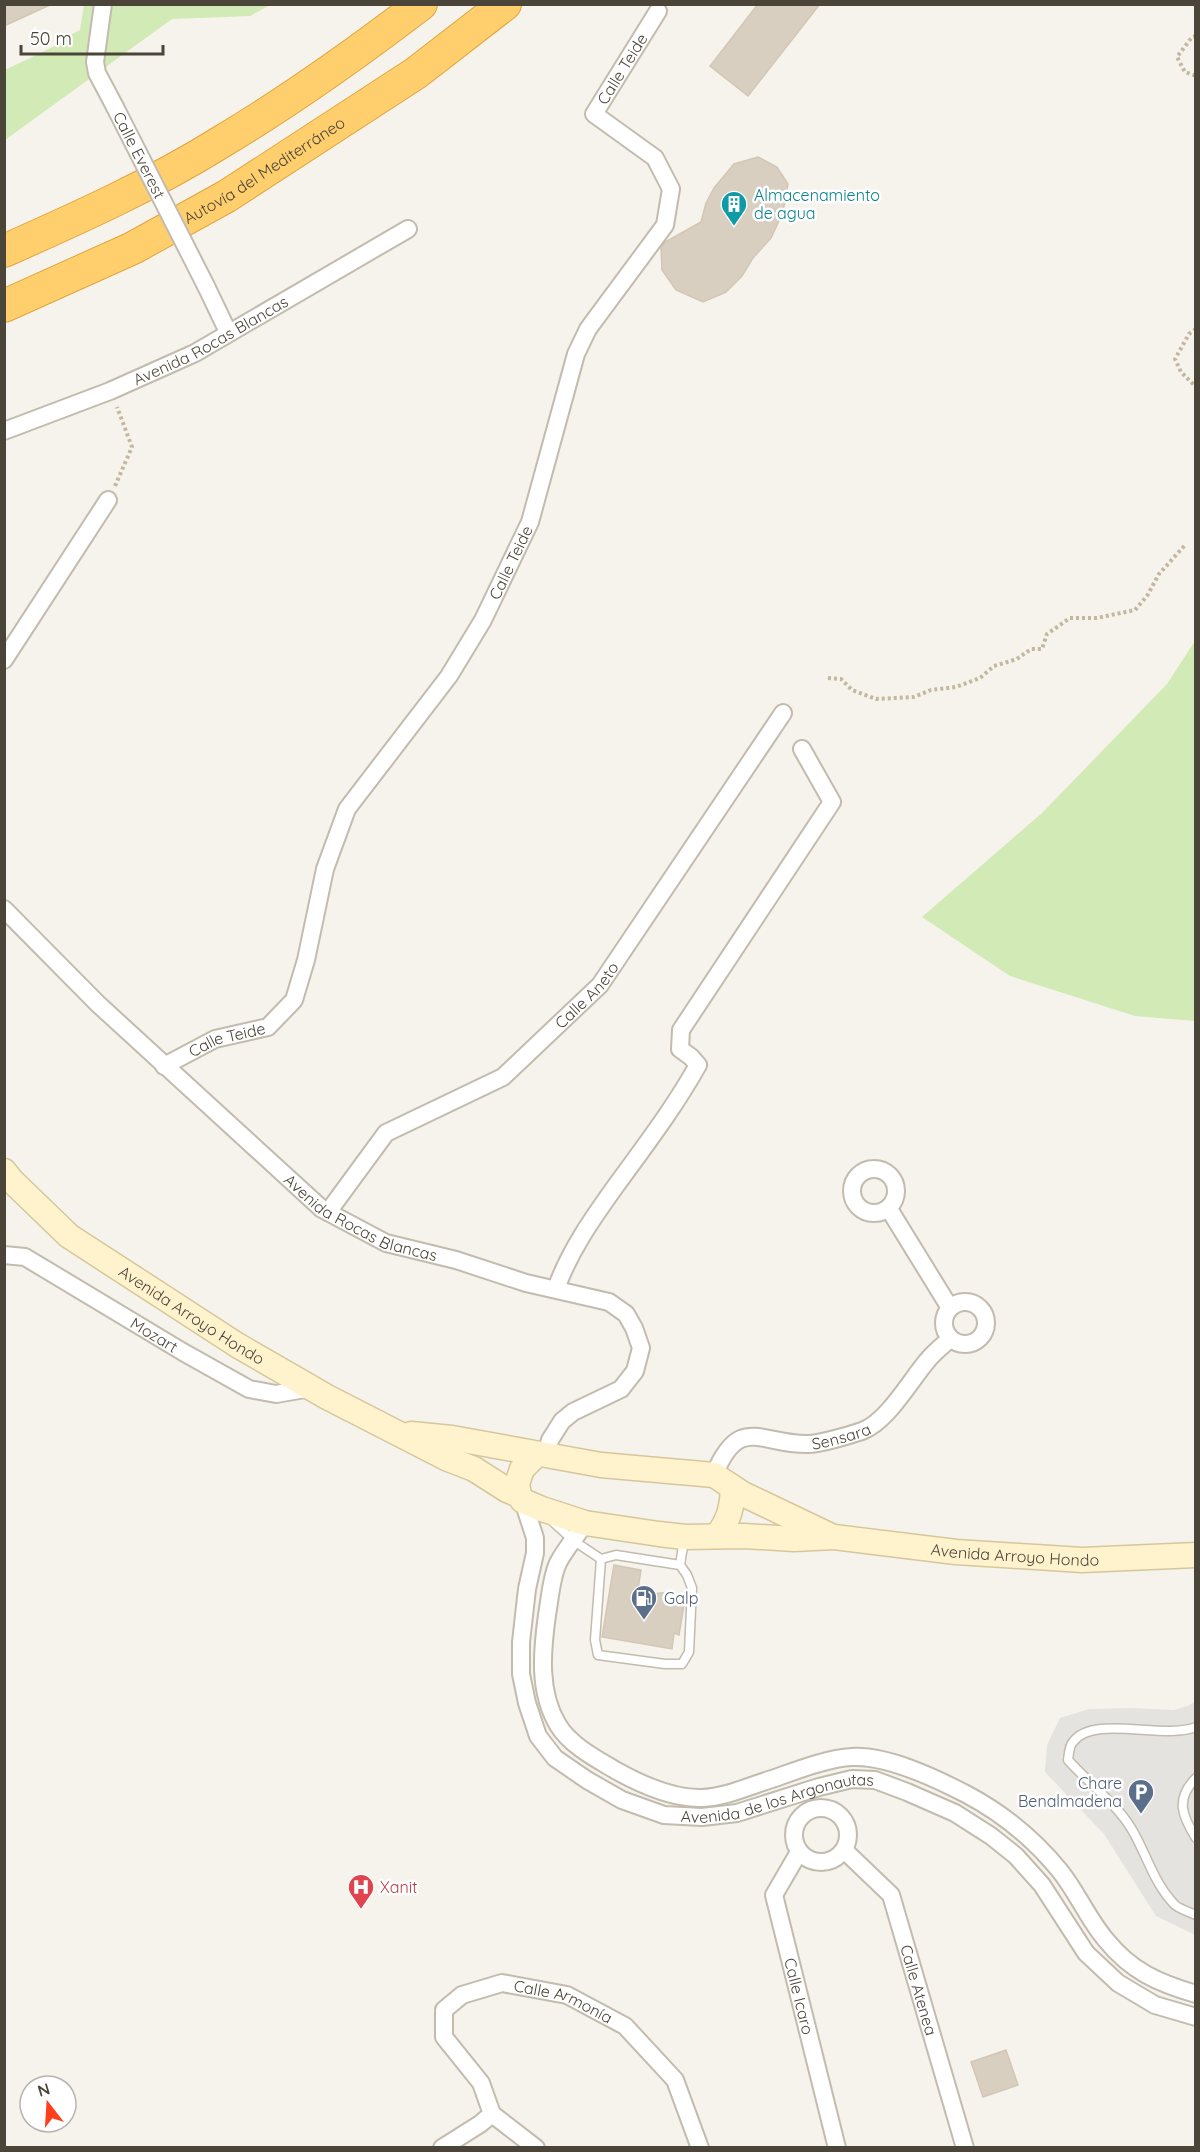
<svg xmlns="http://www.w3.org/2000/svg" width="1200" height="2152" font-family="Quicksand,sans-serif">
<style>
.green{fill:#d2eab5}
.parking{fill:#e5e3e0}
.building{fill:#d8cfc1;stroke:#d3c7b4;stroke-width:1.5}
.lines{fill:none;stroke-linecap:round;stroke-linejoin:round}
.lane-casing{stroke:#c2bbae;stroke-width:11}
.street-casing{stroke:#c2bbae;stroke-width:20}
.secondary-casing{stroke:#d6c79b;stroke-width:27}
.highway-casing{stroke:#e0a43c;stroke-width:34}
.path{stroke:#c4b79f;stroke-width:4;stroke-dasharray:3 3;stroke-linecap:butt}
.lane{stroke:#fff;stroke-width:8}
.street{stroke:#fff;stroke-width:16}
.secondary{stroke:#fff3cd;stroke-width:24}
.highway{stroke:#ffcf6e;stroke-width:32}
.street-bridge-casing{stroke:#c2bbae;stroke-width:20;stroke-linecap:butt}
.street-bridge{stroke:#fff;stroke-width:16}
.labels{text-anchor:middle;stroke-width:5;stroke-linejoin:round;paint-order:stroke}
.street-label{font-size:16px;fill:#4b4439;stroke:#fff}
.culture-label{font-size:16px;fill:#0d838f;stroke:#fff;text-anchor:start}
.service-label{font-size:16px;fill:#4e5e75;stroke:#fff;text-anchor:start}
.health-label{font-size:16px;fill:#be3a42;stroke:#fff;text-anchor:start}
</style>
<rect width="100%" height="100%" fill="#f6f3ec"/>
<g class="green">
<path d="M84 5H270L250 16 172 19 5 140V70L63 42 64 38 80 30Z"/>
<path d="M1195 641V1021L1135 1016 1010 976 922 917 1042 813 1167 684Z"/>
</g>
<path class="parking" d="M1195 1701V1935L1156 1916 1104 1834 1045 1772 1047 1745 1060 1718 1089 1709 1131 1708 1174 1710 1190 1705Z"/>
<g class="building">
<path d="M4 4H52L4 26Z"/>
<path d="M758 4H820L748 96 710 66Z"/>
<path d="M758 157 777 167 788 184 783 212 771 238 753 258 742 276 726 292 703 302 676 290 662 270 661 248 665 242 701 222 706 203 714 188 734 164Z"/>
<path d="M614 1565 641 1570 637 1596 669 1592 685 1599 679 1635 674 1633 672 1649 602 1637Z"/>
<path d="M1006 2050 1018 2085 983 2097 971 2062Z"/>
</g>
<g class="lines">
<g class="lane-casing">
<g id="lane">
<path d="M552 1521 574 1541 601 1559"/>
<path d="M680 1565 687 1575 692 1588 689 1652 682 1664H665L598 1655 595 1640 601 1559 616 1555 680 1565 684 1540"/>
<path d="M1196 1727C1163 1740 1093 1714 1073 1742 1069 1746 1069 1754 1068 1760 1084 1778 1104 1794 1120 1813 1144 1840 1149 1879 1175 1905 1180 1909 1189 1912 1196 1915"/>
<path d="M1196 1778C1175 1799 1182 1816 1196 1838"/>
</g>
</g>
<g class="street-casing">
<g id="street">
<path d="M103 4 95 62 97 73 115 107"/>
<path d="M206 286 228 332"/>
<path id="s1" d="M4 431 110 391 195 353 408 229"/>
<path d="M4 660 108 500"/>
<path id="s2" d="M4 909 98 1004 322 1209 386 1243 456 1260 526 1283 609 1302 626 1314 634 1328 641 1348 635 1371 621 1389 573 1412 562 1421 550 1440 546 1454"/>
<path id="s3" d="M164 1066 215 1039 268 1027 294 1000 306 960 325 869 347 809 449 676 483 620 530 522 576 354 588 329 665 225 671 189 655 158 594 114 658 11"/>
<circle cx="874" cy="1191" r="22"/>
<path d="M889 1209 950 1308"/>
<path id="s4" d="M328 1212 386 1133 503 1077 600 985 783 713"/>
<path id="s5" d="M4 1255 25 1257 183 1352 249 1389 276 1394 311 1388"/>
<path d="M556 1289C569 1252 592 1219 615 1187 644 1147 674 1108 698 1065L691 1057 680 1049 681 1030 832 802 802 749"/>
<circle cx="965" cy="1323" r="21"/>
<path id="s6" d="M714 1475C740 1413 760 1445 808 1444 820 1444 850 1435 862 1431 887 1422 910 1381 927 1361 933 1353 942 1346 950 1339"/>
<path id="s7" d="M523 1501 535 1538V1553L527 1589 521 1642V1674L527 1703 538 1736 555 1758 587 1780 622 1800 664 1815 702 1817 737 1813 819 1787 852 1779 875 1780 907 1792 955 1813 991 1836 1016 1856 1042 1885 1086 1953 1118 1983 1155 2005 1196 2017"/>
<path d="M585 1523C577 1536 565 1549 558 1563 551 1578 550 1599 547 1615 542 1651 538 1692 558 1725 570 1745 595 1758 615 1770 640 1784 672 1799 702 1798 726 1797 749 1786 772 1779 795 1771 828 1758 852 1757 887 1755 935 1778 966 1794 1002 1813 1034 1839 1060 1871 1077 1892 1088 1919 1106 1940 1131 1971 1158 1983 1196 1994"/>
<circle cx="821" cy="1835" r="27"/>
<path id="s8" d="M844 1850 891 1895 965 2148"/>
<path id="s9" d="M799 1852 774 1895 837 2148"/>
<path d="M492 2114 536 2148"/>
<path id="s10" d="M442 2148 480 2124 492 2114 481 2083 444 2037V2010L462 1995 502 1983 567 1995 625 2026 675 2080 700 2148"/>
</g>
</g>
<g class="secondary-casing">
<g id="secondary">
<path id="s11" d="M4 1171 12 1181 69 1236 237 1345 327 1397 448 1459 474 1469 507 1490 519 1495"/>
<path d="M411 1434 452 1438 601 1465 714 1475 743 1494 829 1535"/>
<path id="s12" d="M536 1455 522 1469 517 1484 519 1495 523 1501 542 1509 585 1523 659 1534 685 1537 744 1536 794 1539 834 1537 956 1552 1082 1560 1196 1555"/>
<path d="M717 1536C729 1520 732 1508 733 1488"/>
</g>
</g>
<g class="highway-casing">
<g id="highway">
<path d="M4 251C78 218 152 185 221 142 291 100 357 53 421 4"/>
<path id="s13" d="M4 306 133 248 227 196 416 73 505 4"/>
</g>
</g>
<g class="path">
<path d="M1196 36 1192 37 1177 57 1185 72 1196 76"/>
<path d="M1196 329 1189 334 1175 359 1181 372 1196 387"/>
<path d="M115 486 132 447 117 407"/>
<path d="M828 678 841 679 852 690 876 699 914 697 931 690 956 687 980 678 994 666 1017 659 1031 649H1042L1047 634 1070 618H1097L1135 610 1147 596 1159 574 1186 544"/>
</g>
<use href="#lane" class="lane"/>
<use href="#street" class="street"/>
<use href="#secondary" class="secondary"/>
<use href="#highway" class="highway"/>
<g class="street-bridge-casing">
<g id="street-bridge">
<path id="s14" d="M115 107 206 286"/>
</g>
</g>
<use href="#street-bridge" class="street-bridge"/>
</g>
<defs>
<g id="building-pin" transform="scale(1.35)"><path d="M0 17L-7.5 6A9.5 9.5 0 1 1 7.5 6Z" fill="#0f9aa8" stroke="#fff"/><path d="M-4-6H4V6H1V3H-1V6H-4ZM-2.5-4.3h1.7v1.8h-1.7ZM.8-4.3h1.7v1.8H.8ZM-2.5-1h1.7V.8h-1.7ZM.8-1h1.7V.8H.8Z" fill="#fff"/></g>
<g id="fuel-pin" transform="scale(1.35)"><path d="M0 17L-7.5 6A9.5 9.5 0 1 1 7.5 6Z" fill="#5c6f8a" stroke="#fff"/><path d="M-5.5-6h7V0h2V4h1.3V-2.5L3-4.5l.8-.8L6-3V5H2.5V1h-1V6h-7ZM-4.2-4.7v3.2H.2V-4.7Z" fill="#fff"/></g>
<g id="parking-pin" transform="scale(1.35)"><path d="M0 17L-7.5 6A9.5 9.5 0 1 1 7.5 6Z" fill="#5c6f8a" stroke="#fff"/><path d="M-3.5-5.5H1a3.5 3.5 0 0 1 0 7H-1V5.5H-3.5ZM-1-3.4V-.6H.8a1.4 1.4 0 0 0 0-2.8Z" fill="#fff"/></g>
<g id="hospital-pin" transform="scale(1.35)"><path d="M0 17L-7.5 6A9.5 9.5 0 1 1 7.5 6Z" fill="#e0444e" stroke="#fff"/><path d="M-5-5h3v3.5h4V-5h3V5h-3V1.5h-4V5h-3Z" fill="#fff"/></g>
</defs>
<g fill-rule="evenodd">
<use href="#building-pin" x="734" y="204"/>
<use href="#fuel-pin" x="644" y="1598"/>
<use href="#parking-pin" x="1141" y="1792"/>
<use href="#hospital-pin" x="361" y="1887"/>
</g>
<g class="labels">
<g class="street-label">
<text dy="6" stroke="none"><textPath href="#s3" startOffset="1221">Calle Teide</textPath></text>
<text dy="6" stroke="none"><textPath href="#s14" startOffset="54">Calle Everest</textPath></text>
<text dy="6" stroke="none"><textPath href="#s13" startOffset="294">Autovía del Mediterráneo</textPath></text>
<text dy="6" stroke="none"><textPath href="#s1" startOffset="226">Avenida Rocas Blancas</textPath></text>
<text dy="6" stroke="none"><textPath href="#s3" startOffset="645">Calle Teide</textPath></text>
<text dy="6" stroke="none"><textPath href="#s4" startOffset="345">Calle Aneto</textPath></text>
<text dy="6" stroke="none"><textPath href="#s3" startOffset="69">Calle Teide</textPath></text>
<text dy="6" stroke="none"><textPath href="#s2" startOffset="476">Avenida Rocas Blancas</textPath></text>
<text dy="6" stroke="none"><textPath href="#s11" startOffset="238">Avenida Arroyo Hondo</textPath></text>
<text dy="6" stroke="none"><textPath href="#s5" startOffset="172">Mozart</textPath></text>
<text dy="6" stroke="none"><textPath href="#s6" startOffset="148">Sensara</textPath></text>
<text dy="6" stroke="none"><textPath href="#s12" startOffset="552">Avenida Arroyo Hondo</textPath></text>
<text dy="6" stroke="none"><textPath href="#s7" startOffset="508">Avenida de los Argonautas</textPath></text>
<text dy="6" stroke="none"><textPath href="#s8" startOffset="164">Calle Atenea</textPath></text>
<text dy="6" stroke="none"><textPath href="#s9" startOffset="154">Calle Icaro</textPath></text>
<text dy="6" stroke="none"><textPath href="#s10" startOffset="309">Calle Armonía</textPath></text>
</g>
<g class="culture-label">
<text x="754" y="201">Almacenamiento<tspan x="754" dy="18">de agua</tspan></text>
</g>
<g class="service-label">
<text x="664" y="1604">Galp</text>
<text x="1122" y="1789" text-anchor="end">Chare<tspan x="1122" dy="18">Benalmadena</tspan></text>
</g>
<g class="health-label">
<text x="380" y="1893">Xanit</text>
</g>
</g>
<rect width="1200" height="2152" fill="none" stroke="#4b4439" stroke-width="12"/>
<g transform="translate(48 2104) rotate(343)"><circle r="28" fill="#ffffff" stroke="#b7b4b0" stroke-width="1.5"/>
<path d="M0-4.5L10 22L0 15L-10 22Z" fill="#fc3f1d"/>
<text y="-9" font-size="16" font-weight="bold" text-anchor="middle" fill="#4b4439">N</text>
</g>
<path d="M21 45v9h142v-9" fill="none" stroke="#4b4439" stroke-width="3"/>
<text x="30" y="45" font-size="18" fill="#4b4439" stroke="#ffffff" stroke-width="4.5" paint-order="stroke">50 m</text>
</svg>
